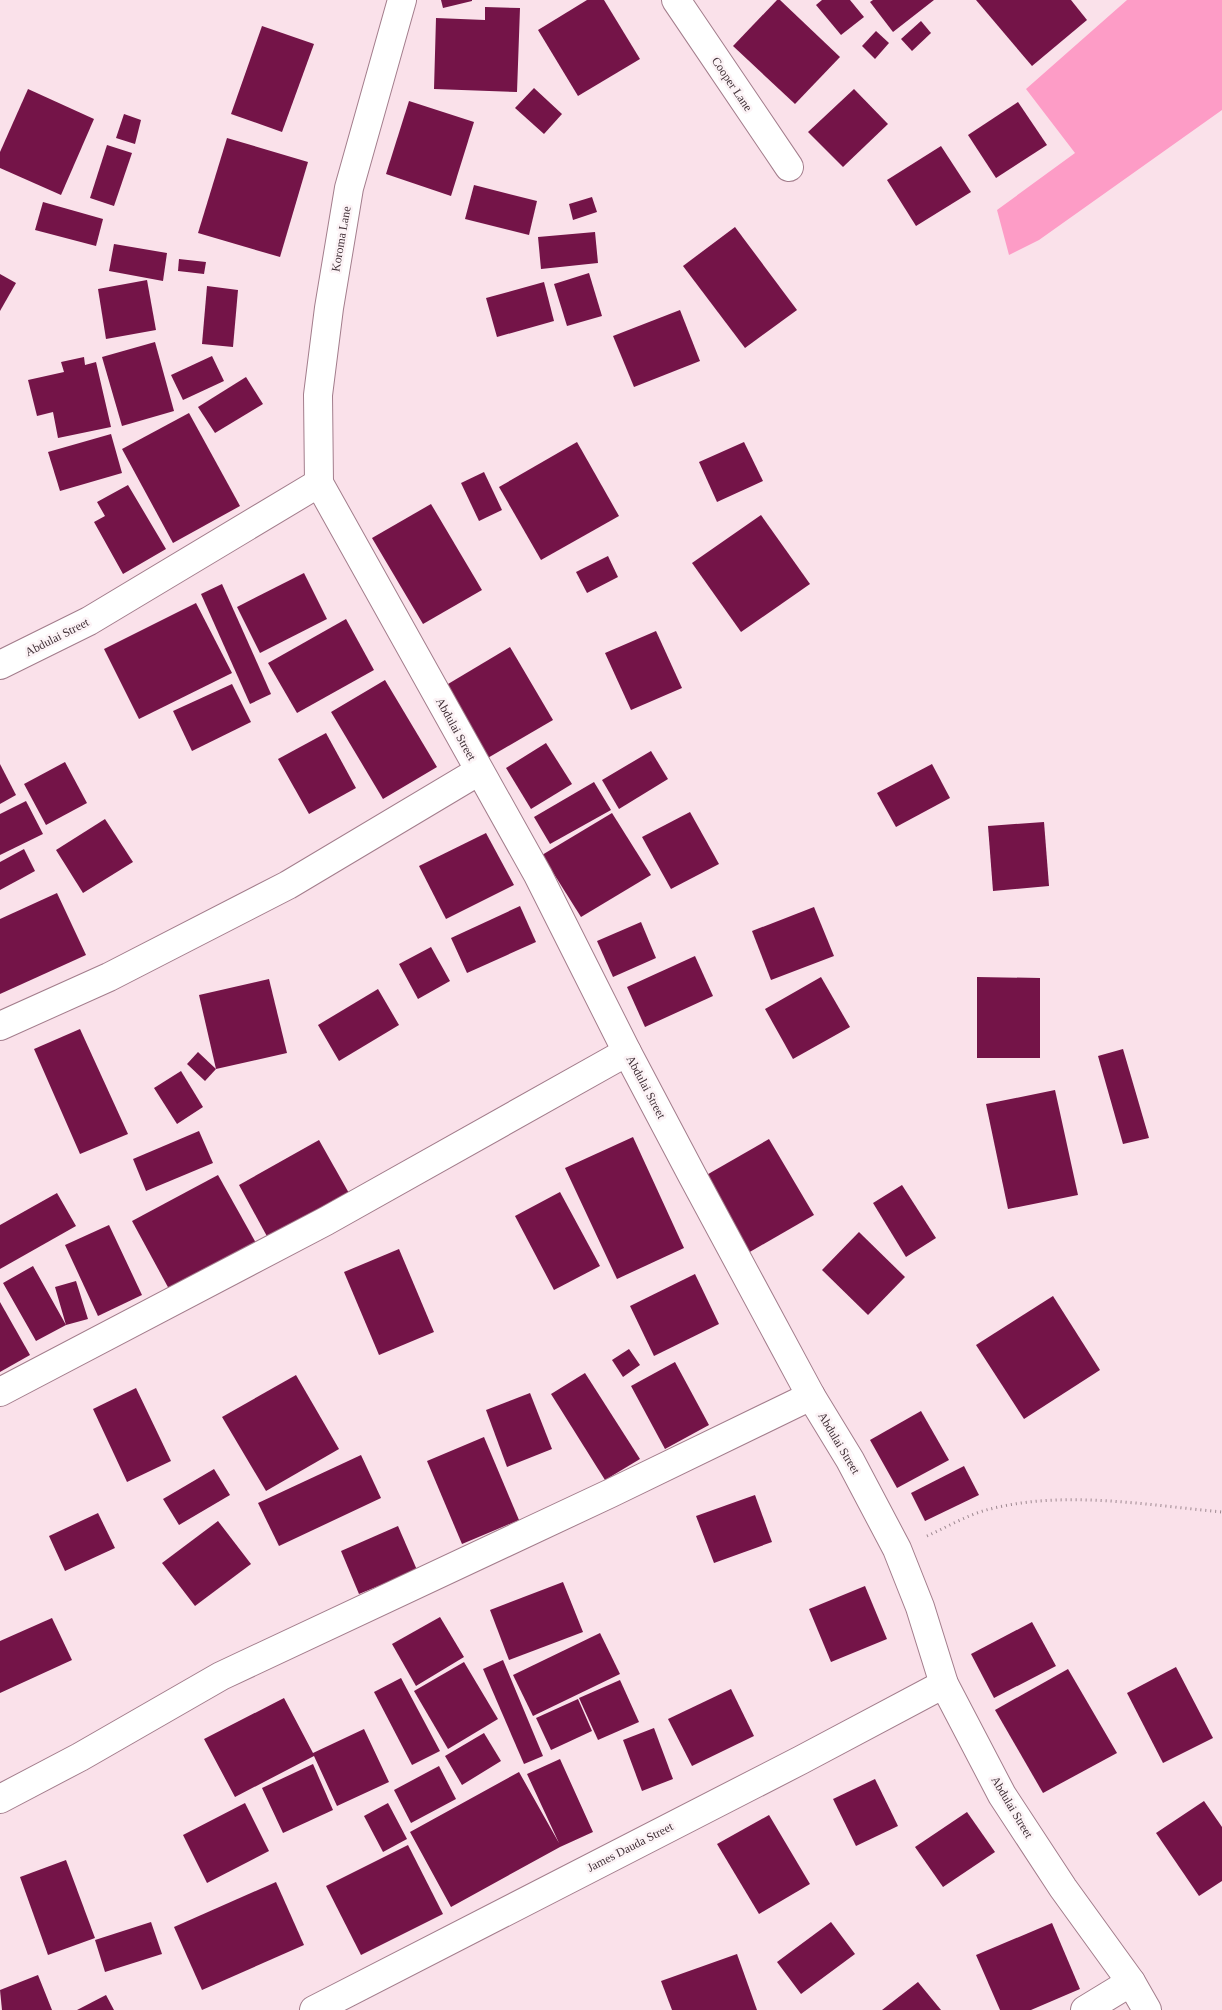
<svg xmlns="http://www.w3.org/2000/svg" width="1222" height="2010" font-family="Georgia,serif">
<style>
.green{fill:#fd9cc6}
.building{fill:#741448}
.lines{fill:none;stroke-linecap:round;stroke-linejoin:round}
.minor-casing{stroke:#a37d8c;stroke-width:30}
.path{stroke:#9c878f;stroke-width:3;stroke-dasharray:1 4;stroke-linecap:butt}
.minor{stroke:#fff;stroke-width:28}
.labels{text-anchor:middle;stroke-width:5;stroke-linejoin:round;paint-order:stroke}
.street-label{font-size:12px;fill:#413037;stroke:#fcf3f6}
</style>
<rect width="100%" height="100%" fill="#fae1ea"/>
<path class="green" d="M1127 0H1222V110L1039 240 1009 255 997 210 1075 153 1026 89Z"/>
<g class="building">
<path d="M441 0H472V1L443 8Z"/>
<path d="M587 0H604L640 59 578 96 538 30Z"/>
<path d="M777 0H780L840 57 795 104 733 46Z"/>
<path d="M822 0H850L864 17 841 35 816 5Z"/>
<path d="M873 0H934L893 32 870 2Z"/>
<path d="M976 0H1071L1087 20 1032 66Z"/>
<path d="M485 7 520 8 517 92 434 89 436 18 485 20Z"/>
<path d="M921 21 931 33 912 51 901 39Z"/>
<path d="M262 26 314 44 282 132 231 114Z"/>
<path d="M876 31 889 43 875 59 862 46Z"/>
<path d="M534 88 562 114 544 134 515 108Z"/>
<path d="M28 89 94 119 61 195 0 168V152Z"/>
<path d="M854 89 888 124 843 167 808 132Z"/>
<path d="M409 101 474 122 451 196 386 174Z"/>
<path d="M1018 102 1047 145 996 178 968 135Z"/>
<path d="M124 114 141 120 135 144 116 138Z"/>
<path d="M227 138 308 162 280 257 198 233Z"/>
<path d="M107 145 132 153 114 206 90 198Z"/>
<path d="M941 146 971 192 916 226 887 180Z"/>
<path d="M474 185 537 201 529 235 465 219Z"/>
<path d="M592 197 597 212 573 220 569 204Z"/>
<path d="M43 202 103 219 96 246 35 230Z"/>
<path d="M735 227 797 310 745 348 683 266Z"/>
<path d="M595 232 598 263 541 269 538 237Z"/>
<path d="M114 244 167 253 163 281 109 271Z"/>
<path d="M179 259 206 262 204 274 178 271Z"/>
<path d="M589 273 602 316 567 326 554 284Z"/>
<path d="M0 274 16 283 0 311Z"/>
<path d="M147 280 156 330 106 339 98 289Z"/>
<path d="M544 282 554 321 497 337 486 298Z"/>
<path d="M207 286 238 290 233 347 202 344Z"/>
<path d="M680 310 700 361 634 387 613 336Z"/>
<path d="M155 342 174 411 122 426 102 357Z"/>
<path d="M212 356 224 381 183 400 171 375Z"/>
<path d="M84 357 85 365 96 362 111 427 58 438 53 412 37 416 28 380 64 372 61 362Z"/>
<path d="M246 377 263 404 215 433 198 407Z"/>
<path d="M189 413 240 506 173 543 122 449Z"/>
<path d="M111 434 122 473 60 491 48 452Z"/>
<path d="M577 442 619 516 541 560 499 487Z"/>
<path d="M744 442 763 481 717 502 699 462Z"/>
<path d="M484 472 502 510 479 521 461 483Z"/>
<path d="M128 485 166 549 123 574 94 522 105 516 97 502Z"/>
<path d="M431 504 482 590 423 624 372 538Z"/>
<path d="M761 515 810 584 741 632 692 563Z"/>
<path d="M608 556 618 577 587 593 576 572Z"/>
<path d="M304 573 327 619 260 653 237 607Z"/>
<path d="M222 584 271 694 250 704 201 594Z"/>
<path d="M196 603 232 673 139 719 104 649Z"/>
<path d="M346 619 374 670 297 713 268 663Z"/>
<path d="M656 631 682 688 631 710 605 653Z"/>
<path d="M510 647 553 720 486 759 443 687Z"/>
<path d="M385 680 437 767 383 799 331 712Z"/>
<path d="M232 684 251 722 192 751 173 711Z"/>
<path d="M326 733 356 788 309 814 278 759Z"/>
<path d="M546 743 572 784 531 809 506 768Z"/>
<path d="M651 751 668 779 619 809 602 780Z"/>
<path d="M65 762 87 803 46 825 24 784Z"/>
<path d="M0 764 16 795 0 804Z"/>
<path d="M932 764 950 798 896 827 877 793Z"/>
<path d="M594 782 611 810 550 844 534 817Z"/>
<path d="M26 801 43 834 0 855V814Z"/>
<path d="M690 812 719 864 671 889 642 837Z"/>
<path d="M612 813 651 875 581 917 542 855Z"/>
<path d="M105 819 133 862 83 893 56 850Z"/>
<path d="M1044 822 1049 886 993 891 988 826Z"/>
<path d="M486 833 514 885 446 919 419 866Z"/>
<path d="M24 849 35 871 0 890V862Z"/>
<path d="M57 893 86 955 0 994V919Z"/>
<path d="M520 906 536 942 467 973 451 938Z"/>
<path d="M814 907 834 956 771 980 752 931Z"/>
<path d="M641 922 656 958 613 977 597 941Z"/>
<path d="M431 947 450 981 418 999 399 964Z"/>
<path d="M695 956 713 996 645 1027 627 987Z"/>
<path d="M821 977 850 1027 793 1059 765 1009Z"/>
<path d="M977 977 1040 978V1058H977Z"/>
<path d="M269 979 287 1053 216 1069 199 995Z"/>
<path d="M378 989 399 1025 339 1061 318 1025Z"/>
<path d="M80 1029 128 1134 80 1154 34 1049Z"/>
<path d="M1123 1049 1149 1138 1123 1144 1098 1056Z"/>
<path d="M198 1052 216 1069 205 1081 187 1064Z"/>
<path d="M181 1071 203 1107 177 1124 154 1088Z"/>
<path d="M1055 1090 1078 1195 1008 1209 986 1104Z"/>
<path d="M199 1131 213 1163 146 1191 133 1159Z"/>
<path d="M633 1137 684 1248 617 1279 565 1168Z"/>
<path d="M769 1139 814 1215 748 1253 703 1177Z"/>
<path d="M319 1140 350 1195 269 1240 239 1185Z"/>
<path d="M218 1175 256 1243 169 1289 132 1221Z"/>
<path d="M902 1185 936 1238 906 1257 873 1203Z"/>
<path d="M560 1192 600 1266 554 1290 515 1216Z"/>
<path d="M57 1193 76 1226 0 1269V1225Z"/>
<path d="M109 1225 142 1295 98 1316 65 1245Z"/>
<path d="M859 1232 905 1277 868 1315 822 1270Z"/>
<path d="M399 1249 434 1332 379 1355 344 1272Z"/>
<path d="M33 1266 66 1325 55 1287 76 1281 88 1319 66 1325 36 1341 3 1283Z"/>
<path d="M695 1274 719 1324 654 1356 630 1306Z"/>
<path d="M1053 1296 1100 1370 1024 1419 976 1345Z"/>
<path d="M0 1302 30 1355 0 1372Z"/>
<path d="M629 1349 640 1365 623 1377 612 1360Z"/>
<path d="M675 1362 709 1425 665 1449 631 1386Z"/>
<path d="M585 1373 640 1459 605 1480 551 1394Z"/>
<path d="M296 1375 339 1449 266 1491 222 1417Z"/>
<path d="M136 1388 171 1461 127 1482 93 1409Z"/>
<path d="M530 1393 552 1449 507 1467 486 1410Z"/>
<path d="M921 1411 949 1460 897 1488 870 1440Z"/>
<path d="M484 1437 519 1520 462 1544 427 1461Z"/>
<path d="M361 1455 381 1498 279 1546 258 1503Z"/>
<path d="M964 1466 979 1495 925 1521 911 1493Z"/>
<path d="M214 1469 230 1495 179 1525 163 1499Z"/>
<path d="M755 1495 772 1542 714 1563 696 1516Z"/>
<path d="M98 1513 115 1548 65 1571 49 1536Z"/>
<path d="M218 1521 251 1564 195 1606 162 1563Z"/>
<path d="M398 1526 417 1570 359 1594 341 1551Z"/>
<path d="M563 1582 583 1632 509 1660 490 1610Z"/>
<path d="M865 1586 887 1639 831 1662 809 1609Z"/>
<path d="M440 1617 464 1657 416 1686 392 1644Z"/>
<path d="M52 1618 72 1660 0 1693V1641Z"/>
<path d="M1032 1622 1056 1666 994 1698 971 1654Z"/>
<path d="M600 1633 620 1674 533 1716 513 1675Z"/>
<path d="M503 1660 543 1756 524 1764 483 1669Z"/>
<path d="M464 1662 498 1719 448 1749 414 1691Z"/>
<path d="M1176 1667 1213 1738 1163 1763 1127 1693Z"/>
<path d="M1068 1669 1117 1753 1043 1793 995 1710Z"/>
<path d="M401 1678 440 1751 412 1765 374 1692Z"/>
<path d="M620 1680 639 1722 598 1740 579 1698Z"/>
<path d="M731 1689 754 1736 692 1766 668 1719Z"/>
<path d="M284 1698 313 1753 364 1729 389 1782 337 1806 314 1756 235 1797 204 1739Z"/>
<path d="M578 1699 592 1731 551 1750 536 1718Z"/>
<path d="M654 1728 673 1779 642 1791 623 1740Z"/>
<path d="M484 1733 501 1761 462 1785 445 1756Z"/>
<path d="M560 1759 593 1832 560 1847 451 1907 410 1832 519 1772 559 1843 527 1774Z"/>
<path d="M313 1764 333 1810 283 1833 262 1788Z"/>
<path d="M439 1766 456 1799 411 1823 394 1790Z"/>
<path d="M875 1779 898 1826 856 1846 833 1799Z"/>
<path d="M1204 1801 1222 1827V1881L1199 1896 1156 1833Z"/>
<path d="M245 1803 269 1851 207 1883 183 1835Z"/>
<path d="M388 1803 407 1839 383 1852 364 1816Z"/>
<path d="M967 1812 995 1852 943 1887 915 1847Z"/>
<path d="M769 1815 810 1884 759 1914 717 1844Z"/>
<path d="M408 1845 443 1914 361 1955 326 1886Z"/>
<path d="M66 1860 95 1938 48 1955 20 1877Z"/>
<path d="M276 1882 304 1945 202 1990 174 1927Z"/>
<path d="M151 1922 162 1954 105 1972 95 1940Z"/>
<path d="M831 1922 855 1954 801 1994 777 1962Z"/>
<path d="M1052 1923 1080 1989 1031 2010H1000L976 1955Z"/>
<path d="M737 1954 757 2010H672L661 1981Z"/>
<path d="M38 1975 52 2010H2L0 1990Z"/>
<path d="M918 1982 941 2010H882Z"/>
<path d="M106 1995 114 2010H77Z"/>
</g>
<g class="lines">
<g class="minor-casing">
<g id="minor">
<path d="M402 0 349 188 329 308 318 395 319 483 538 875 627 1052 692 1175 811 1396 850 1460 897 1549 920 1607 944 1684 1002 1795 1063 1888 1131 1982 1147 2010"/>
<path d="M676 0 789 167"/>
<path d="M0 665 89 621 319 483"/>
<path d="M0 1026 109 977 288 885 479 771"/>
<path d="M0 1392 326 1221 627 1052"/>
<path d="M0 1799 80 1757 221 1676 611 1493 811 1396"/>
<path d="M314 2010 801 1760 944 1684"/>
<path d="M1085 2010 1131 1982"/>
</g>
</g>
<path class="path" d="M927 1536C947 1527 969 1514 990 1509 1065 1490 1146 1505 1222 1512"/>
<use href="#minor" class="minor"/>
</g>
<g class="labels">
<g class="street-label">
<text transform="translate(732 84) rotate(56)" y="4">Cooper Lane</text>
<text transform="translate(341 239) rotate(-80)" y="4">Koroma Lane</text>
<text transform="translate(57 637) rotate(-27)" y="4">Abdulai Street</text>
<text transform="translate(456 729) rotate(61)" y="4">Abdulai Street</text>
<text transform="translate(646 1087) rotate(62)" y="4">Abdulai Street</text>
<text transform="translate(839 1443) rotate(59)" y="4">Abdulai Street</text>
<text transform="translate(1012 1807) rotate(59)" y="4">Abdulai Street</text>
<text transform="translate(630 1847) rotate(-27)" y="4">James Dauda Street</text>
</g>
</g>
</svg>
